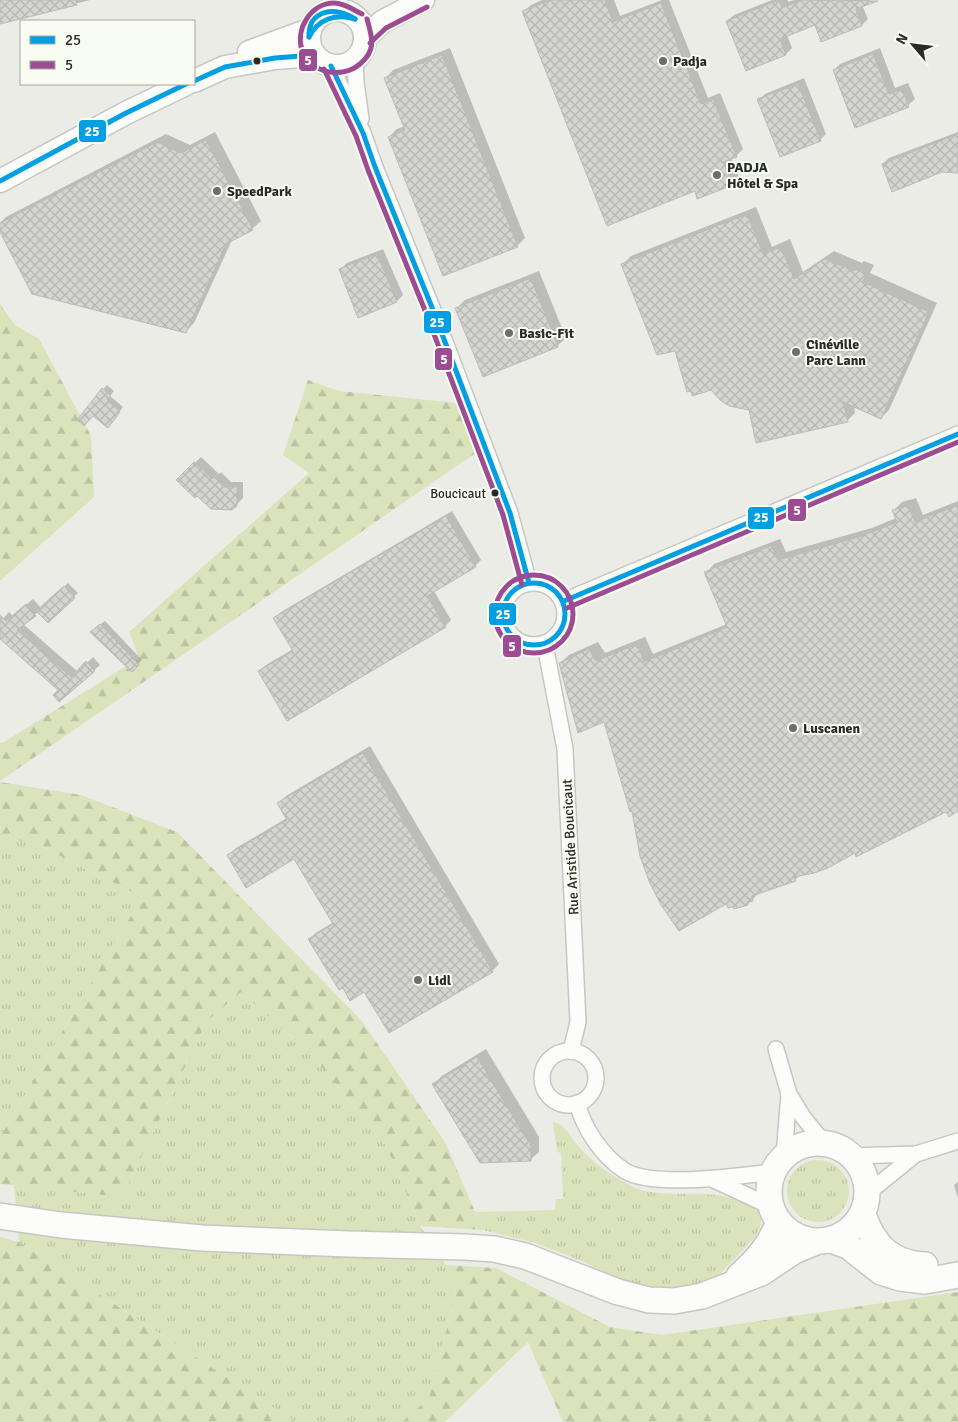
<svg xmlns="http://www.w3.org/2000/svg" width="958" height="1422" font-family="Signika,sans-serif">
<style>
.grass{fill:url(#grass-tufts)}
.forest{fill:url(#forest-firs)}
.shadow{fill:#0003}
.building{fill:url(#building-cross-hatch);stroke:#bbbcb7}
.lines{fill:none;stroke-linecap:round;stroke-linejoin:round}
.minor-casing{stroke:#c6c7c3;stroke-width:18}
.secondary-casing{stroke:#c6c7c3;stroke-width:25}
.primary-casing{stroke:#c6c7c3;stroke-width:28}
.minor{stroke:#fcfcfb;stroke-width:15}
.secondary{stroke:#fcfcfb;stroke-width:22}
.primary{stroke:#fcfcfb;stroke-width:25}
.bus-1-casing{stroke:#f9fcf0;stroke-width:9}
.bus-2-casing{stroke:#f9fcf0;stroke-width:9}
.bus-1{stroke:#009fe3;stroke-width:5}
.bus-2{stroke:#9d4c94;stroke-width:5}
.bus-dot{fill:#282a25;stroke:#f9fcf0;stroke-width:2}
.poi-dot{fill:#6c6e69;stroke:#f9fcf0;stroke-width:2}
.labels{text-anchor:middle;stroke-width:4;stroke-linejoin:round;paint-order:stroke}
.bus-label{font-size:13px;fill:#282a25;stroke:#f9fcf0;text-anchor:end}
.poi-label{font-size:14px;font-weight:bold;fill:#282a25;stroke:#f9fcf0;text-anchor:start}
.street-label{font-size:14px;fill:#282a25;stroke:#f9fcf0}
.line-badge{stroke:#f9fcf0;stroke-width:2}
.badge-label{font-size:14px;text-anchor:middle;font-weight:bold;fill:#fff}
</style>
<defs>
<pattern id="grass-tufts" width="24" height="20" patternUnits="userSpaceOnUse" patternTransform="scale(1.25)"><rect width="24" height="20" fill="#dbe3bd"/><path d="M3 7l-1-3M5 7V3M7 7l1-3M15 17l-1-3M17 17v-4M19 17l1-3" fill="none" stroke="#bcc3a2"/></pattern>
<pattern id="forest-firs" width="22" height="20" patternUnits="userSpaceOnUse" patternTransform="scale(1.25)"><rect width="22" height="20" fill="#dbe3bd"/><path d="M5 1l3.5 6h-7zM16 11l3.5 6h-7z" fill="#bcc3a2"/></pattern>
<pattern id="building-cross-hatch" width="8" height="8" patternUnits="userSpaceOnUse" patternTransform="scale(1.25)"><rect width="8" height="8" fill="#d4d5d0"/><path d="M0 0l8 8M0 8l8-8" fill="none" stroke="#b6b7b2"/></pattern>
</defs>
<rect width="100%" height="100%" fill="#ebece6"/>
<g class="grass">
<path d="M0 836 38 845 142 897 0 1137Z"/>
<path d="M241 992 312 1055 387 1147 420 1226 446 1265 456 1293 429 1398 402 1422H295L19 1242 14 1185 122 1197 207 1021Z"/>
<path d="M553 1122C564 1123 569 1134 575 1142 589 1160 609 1174 629 1185 655 1199 688 1191 716 1195 733 1197 749 1204 762 1214L760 1228 754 1238 719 1275 696 1285 665 1289 620 1280 584 1262 536 1243 483 1230 475 1212 555 1210 556 1199H563L561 1153 557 1152Z"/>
<circle cx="818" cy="1191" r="31"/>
</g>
<g class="forest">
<path d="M0 304 15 325 39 339 91 436 94 497 0 581Z"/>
<path d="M308 380 339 391 457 403 480 450 0 781V743L4 742 139 658 129 632 309 473 283 455Z"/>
<path d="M0 782 81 795 177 832 361 1020 445 1142 483 1230 420 1226 387 1147 312 1055 241 992 207 1021 122 1197 0 1184V1137L142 897 38 845 0 836Z"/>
<path d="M0 1237 19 1242 295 1422H0Z"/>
<path d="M446 1265 496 1268 610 1327 662 1335 958 1292V1422H563L528 1342 445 1422H402L429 1398 456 1293Z"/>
</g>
<g class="shadow">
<path d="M0 0H90L0 22Z"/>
<path d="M542 0H614L620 16 662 0H669L708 98 720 93 743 149 736 156 731 158 739 177 732 184 695 190 524 11 531 5Z"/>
<path d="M772 0H788V2L794 0H871L862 5 868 19 862 25 822 40 816 24 787 35 792 48 786 54 727 21 734 15Z"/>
<path d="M450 48 525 238 517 246 389 137 397 129 405 126 386 78 393 70Z"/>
<path d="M880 48 895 88 908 83 915 99 908 105 834 70 840 64Z"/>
<path d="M804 78 826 134 820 140 759 100 765 94Z"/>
<path d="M215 132 261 221 252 229 232 240 194 323 186 331 0 229V223L6 217 166 134 190 145Z"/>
<path d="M958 132V172L883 164 889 158Z"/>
<path d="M756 207 772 247 790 239 803 272 834 251 862 263 864 261 874 265 870 273 937 303 889 410 881 418 854 405 855 413 847 421 750 409 675 350 622 265 631 256Z"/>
<path d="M383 249 403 295 397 301 340 270 347 263Z"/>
<path d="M539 271 566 338 557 346 457 308 465 300Z"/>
<path d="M107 385 114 391 110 396 123 407 112 422 93 415 79 420Z"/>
<path d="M201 457 219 474 221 472 231 482H243V498L236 505 197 494 178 480Z"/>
<path d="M916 498 923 515 958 501V810H946L800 875 795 880 760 892 748 904 633 809 605 720 560 663 569 655 598 642 605 653 645 637 653 654 727 624 706 573 714 564 780 539 786 552 872 528 896 518 894 510 902 502Z"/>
<path d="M452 511 481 560 475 566 434 591 451 620 445 626 259 671 266 665 293 649 275 618 281 612Z"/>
<path d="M68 583 78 593 48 622 38 612 23 624 78 672 93 657 100 665 60 700V690L0 637V622L9 612 13 616 33 599 41 608Z"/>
<path d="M105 621 142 660 132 670 95 628Z"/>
<path d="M370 746 499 964 492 971 365 990 343 987 310 939 317 932 334 922 295 858 228 855 236 848 287 818 279 803 286 796Z"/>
<path d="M486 1049 539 1137V1152L530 1160 434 1084 442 1076Z"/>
<path d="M958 1182V1198L954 1185Z"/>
</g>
<g class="building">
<path d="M0 0H76L77 5 0 24Z"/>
<path d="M551 0H605L613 22 661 3 701 104 713 99 737 157 723 162 733 185 697 199 695 191 607 226 522 11Z"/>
<path d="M779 0 782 8 802 0 878 1 856 9 862 26 821 42 815 25 780 39 786 55 746 71 726 21Z"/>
<path d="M873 54 889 94 902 89 909 107 855 128 833 70Z"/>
<path d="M442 55 518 247 443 276 388 137 405 130 384 78Z"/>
<path d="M798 84 821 141 780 157 757 99Z"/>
<path d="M958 134V173L942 172 892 192 882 164Z"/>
<path d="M206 140 253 230 226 244 186 333 32 294 0 232V223L157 142 181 153Z"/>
<path d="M747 214 763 254 781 247 794 279 825 259 854 271 855 269 866 274 863 282 929 312 881 419 843 402 848 422 756 443 749 410 729 406 720 400 711 390 692 396 691 391 687 392 675 351 657 355 621 264Z"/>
<path d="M377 254 397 302 358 318 339 269Z"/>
<path d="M531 278 558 347 483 377 455 308Z"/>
<path d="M102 388 111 396 107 400 120 412 108 428 93 416 84 426 77 420Z"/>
<path d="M194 462 212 479 214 477 224 487H237V506L232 510 211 509 197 496 195 498 176 480Z"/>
<path d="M958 505V811L949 817 946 812 856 857 855 853 828 868 814 873 794 877 796 881 752 896 753 901 748 902V905L734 909 733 907 728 908 726 904 679 931 661 905 649 881 640 856 632 811 630 812 604 722 578 733 559 663 589 649 596 661 637 644 644 662 727 627 704 572 771 546 778 560 862 536 897 522 892 510 908 506 915 522Z"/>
<path d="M446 516 476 567 427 596 446 627 287 721 258 671 293 651 273 618Z"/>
<path d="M64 586 75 598 48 623 36 611Z"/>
<path d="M26 604 36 616 17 630 71 677 86 661 95 671 59 702 53 695 58 690 0 639V615L6 621Z"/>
<path d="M100 624 139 665 132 672 90 632Z"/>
<path d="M363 753 493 972 389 1033 364 992 350 1001 343 988 339 990 308 939 333 924 294 859 246 888 227 855 287 820 277 803Z"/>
<path d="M477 1057 531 1146V1161L480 1163 432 1084Z"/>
</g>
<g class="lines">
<g class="minor-casing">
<g id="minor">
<path d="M355 60 356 82 361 119"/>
<path d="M331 66 363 133 375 167 431 305 510 513 529 583"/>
<circle cx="534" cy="614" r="31"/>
<path d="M564 601 958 434"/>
<path d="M545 645 565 749 578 1022 571 1051"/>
<path d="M776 1049 789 1094 803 1117 824 1143"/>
<circle cx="569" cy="1078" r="27"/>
<path d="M577 1103C584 1129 602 1156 625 1171 654 1188 739 1176 773 1172"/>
<path d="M784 1156 789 1094"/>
<path d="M852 1156 916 1154 958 1141"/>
<path d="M714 1180 770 1206"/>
<path d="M868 1193 916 1154"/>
</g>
</g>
<g class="secondary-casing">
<g id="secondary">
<circle cx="337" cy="38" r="28"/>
<path d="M365 38 382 22 423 0"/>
<path d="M249 52 309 30"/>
<path d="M194 81 225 67 275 58 314 55"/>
<path d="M0 181 126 113 186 84"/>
</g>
</g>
<g class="primary-casing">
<g id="primary">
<circle cx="818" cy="1192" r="49"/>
<path d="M863 1214C873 1245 892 1264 925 1265"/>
<path d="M0 1216 61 1225 202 1238 348 1244 465 1247 494 1249 525 1256 618 1292 649 1300 674 1301 702 1296 761 1273 794 1251 816 1242"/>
<path d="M831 1240 848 1246 881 1272 900 1278 925 1281 958 1275"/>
<path d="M739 1276C757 1260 770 1245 779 1222"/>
</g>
</g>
<use href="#minor" class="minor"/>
<use href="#secondary" class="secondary"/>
<use href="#primary" class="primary"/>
<g class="bus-1-casing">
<g id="bus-1">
<path d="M309 37C308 9 336 6 355 19"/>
<path d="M309 37C318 19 336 13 355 19"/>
<path d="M331 66 363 133 375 167 431 305 510 513 529 583"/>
<path d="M194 81 225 67 275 58 314 55"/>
<path d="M0 181 126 113 186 84"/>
<circle cx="534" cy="614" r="31"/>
<path d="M564 601 958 434"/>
</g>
</g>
<g class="bus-2-casing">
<g id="bus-2">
<path d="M362 14C353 10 345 3 334 3 311 3 295 29 302 50 311 74 342 79 360 64 377 50 372 37 367 19"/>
<path d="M370 43 386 28 427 7"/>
<path d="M324 69 356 136 368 170 424 308 503 515 522 585"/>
<circle cx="534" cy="614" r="39"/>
<path d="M567 608 958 442"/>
</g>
</g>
<use href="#bus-1" class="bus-1"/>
<use href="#bus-2" class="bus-2"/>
</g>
<g class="bus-dot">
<circle cx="257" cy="61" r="4.5"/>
<circle cx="495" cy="493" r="4.5"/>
</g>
<g class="poi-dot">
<circle cx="663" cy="61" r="5"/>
<circle cx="717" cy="175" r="5"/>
<circle cx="217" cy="191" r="5"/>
<circle cx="509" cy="333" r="5"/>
<circle cx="796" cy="352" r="5"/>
<circle cx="793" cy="728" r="5"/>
<circle cx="418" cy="980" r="5"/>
</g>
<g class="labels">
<g class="bus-label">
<text x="486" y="498">Boucicaut</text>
</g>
<g class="poi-label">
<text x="673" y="66">Padja</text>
<text x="727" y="172">PADJA<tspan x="727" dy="16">Hôtel &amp; Spa</tspan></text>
<text x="227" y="196">SpeedPark</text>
<text x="519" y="338">Basic-Fit</text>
<text x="806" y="349">Cinéville<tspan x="806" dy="16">Parc Lann</tspan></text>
<text x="803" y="733">Luscanen</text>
<text x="428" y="985">Lidl</text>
</g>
<g class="street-label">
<text transform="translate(570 847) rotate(-93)" y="5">Rue Aristide Boucicaut</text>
</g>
</g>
<g class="line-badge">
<rect x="298" y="48" width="20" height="24" rx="5" fill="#9d4c94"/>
<rect x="78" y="119" width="29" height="24" rx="5" fill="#009fe3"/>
<rect x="423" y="310" width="29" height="24" rx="5" fill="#009fe3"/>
<rect x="434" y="347" width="19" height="24" rx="5" fill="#9d4c94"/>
<rect x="787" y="498" width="20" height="24" rx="5" fill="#9d4c94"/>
<rect x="747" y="506" width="28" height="24" rx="5" fill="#009fe3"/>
<rect x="488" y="602" width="29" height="24" rx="5" fill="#009fe3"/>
<rect x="502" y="634" width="20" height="24" rx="5" fill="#9d4c94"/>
</g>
<g class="badge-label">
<text x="308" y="65">5</text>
<text x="92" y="136">25</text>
<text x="437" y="327">25</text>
<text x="444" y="364">5</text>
<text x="797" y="515">5</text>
<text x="761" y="522">25</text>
<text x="503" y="619">25</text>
<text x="512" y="651">5</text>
</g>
<rect x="20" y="20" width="175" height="65" fill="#f9fcf0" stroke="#a5a89f"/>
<rect x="30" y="36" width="25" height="8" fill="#009fe3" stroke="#a5a89f"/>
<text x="65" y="45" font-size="15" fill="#282a25">25</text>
<rect x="30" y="61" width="25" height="8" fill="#9d4c94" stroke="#a5a89f"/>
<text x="65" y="70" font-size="15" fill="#282a25">5</text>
<g transform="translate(913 45) rotate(298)" stroke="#f9fcf0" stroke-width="4" paint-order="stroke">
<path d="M0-4L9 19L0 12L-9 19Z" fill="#282a25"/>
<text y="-8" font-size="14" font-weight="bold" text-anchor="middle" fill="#282a25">N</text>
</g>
</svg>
